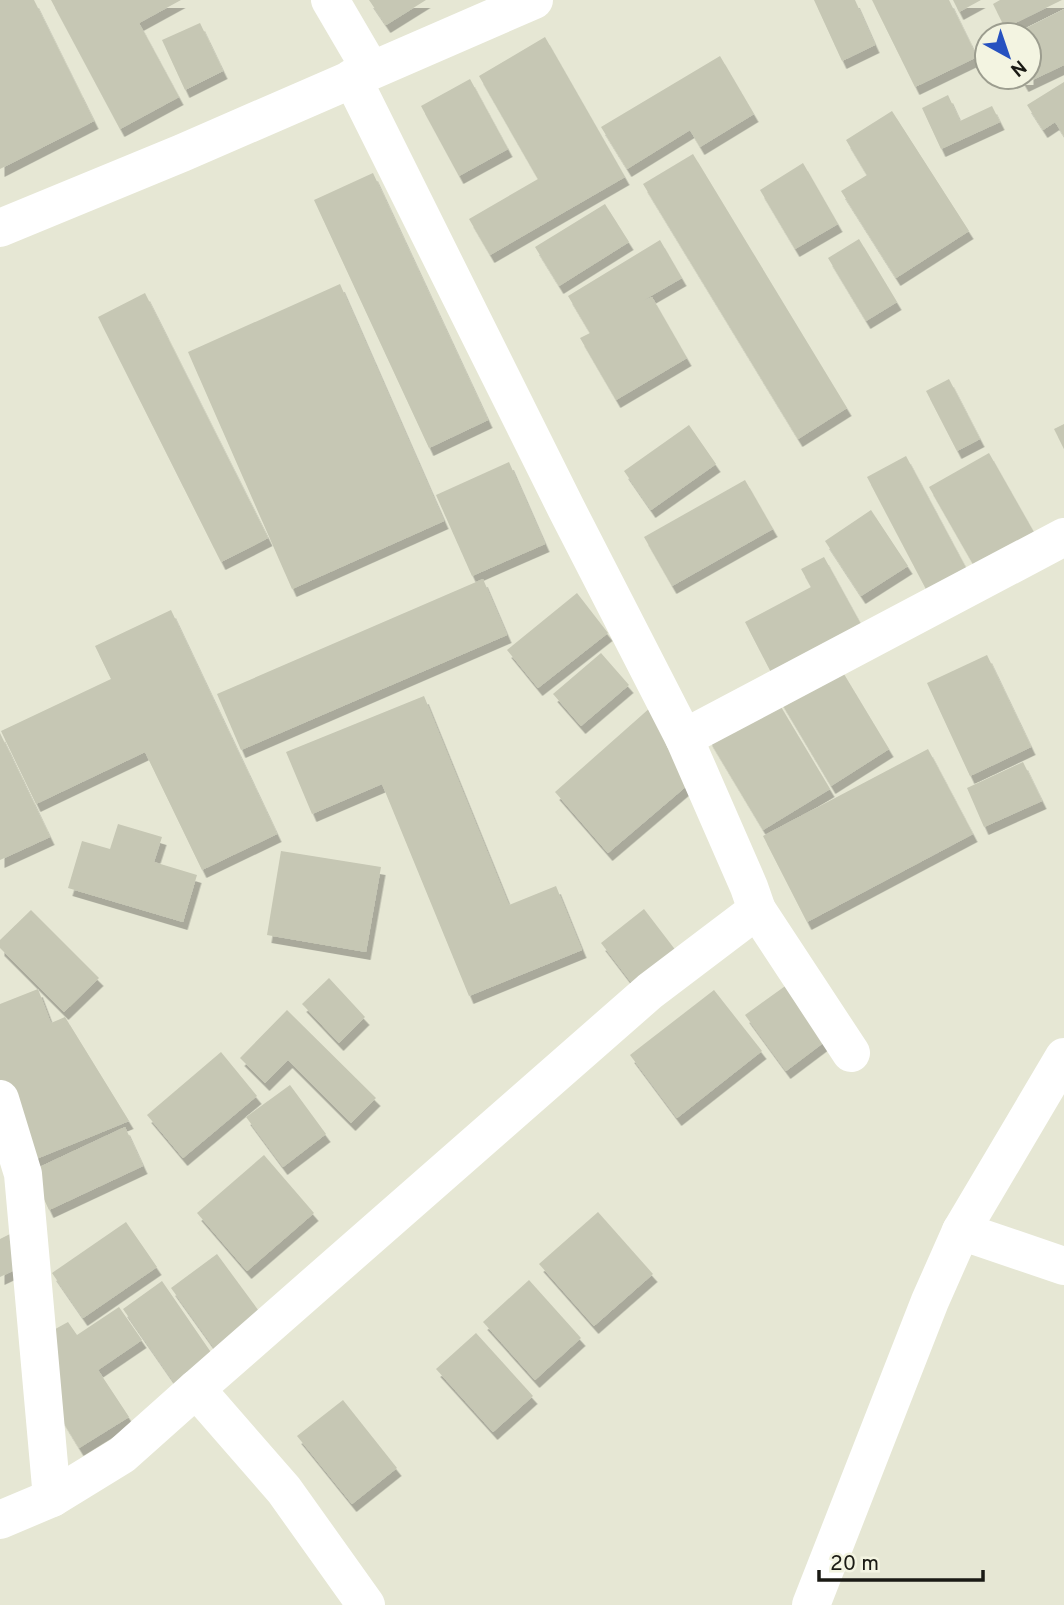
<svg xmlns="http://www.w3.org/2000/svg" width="1064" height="1605" font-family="Overpass,sans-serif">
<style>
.building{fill:#c6c7b4;filter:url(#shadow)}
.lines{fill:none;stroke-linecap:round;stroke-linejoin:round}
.minor{stroke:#fff;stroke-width:38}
.tertiary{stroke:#fff;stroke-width:38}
</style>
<defs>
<filter id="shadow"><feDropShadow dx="4.5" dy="8" stdDeviation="0" flood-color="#0004"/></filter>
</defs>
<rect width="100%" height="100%" fill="#e6e7d4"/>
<g class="building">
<path d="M0 0H34L94 121 0 169Z"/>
<path d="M51 0H181L139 23 179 97 120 129Z"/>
<path d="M369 0H426L386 25Z"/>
<path d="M814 0H855L875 45 842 61Z"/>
<path d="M872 0H949L977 57 915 87Z"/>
<path d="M953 0H981L959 12Z"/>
<path d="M1000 0H1062L1005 28 993 4Z"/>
<path d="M1064 9V65L1024 84 1020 77H1029V35H1012Z"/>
<path d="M200 23 223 71 185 90 162 40Z"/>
<path d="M545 37 625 177 490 255 469 219 538 179 479 76Z"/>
<path d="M720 56 754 114 700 147 690 130 627 169 601 127Z"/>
<path d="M470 79 508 149 459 176 421 106Z"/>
<path d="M1064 82V136L1055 122 1043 130 1027 105Z"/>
<path d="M948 95 960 121 992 106 1000 122 941 149 922 108Z"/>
<path d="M892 111 969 231 896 278 841 191 867 175 846 140Z"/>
<path d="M693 154 847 408 798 439 643 184Z"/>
<path d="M803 163 838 224 795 249 760 190Z"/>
<path d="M373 173 488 420 429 448 314 200Z"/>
<path d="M605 204 629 242 559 286 535 247Z"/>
<path d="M859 239 897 302 866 321 828 258Z"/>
<path d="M660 240 682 278 642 301 652 297 687 358 616 400 580 338 590 333 568 296Z"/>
<path d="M340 284 444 521 292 589 188 352Z"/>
<path d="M145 293 268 538 221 562 98 317Z"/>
<path d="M949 379 980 439 957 451 926 391Z"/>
<path d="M1064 424V449L1054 429Z"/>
<path d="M689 425 716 464 651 510 624 471Z"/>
<path d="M989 453 1036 536 977 571 929 487Z"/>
<path d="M906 456 966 568 926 589 867 477Z"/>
<path d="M509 462 545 544 472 576 436 495Z"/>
<path d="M745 480 773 529 672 586 644 537Z"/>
<path d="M871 510 908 566 861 596 825 541Z"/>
<path d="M824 557 863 628 773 676 745 622 811 587 801 569Z"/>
<path d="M483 579 507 635 241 750 217 694Z"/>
<path d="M577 593 608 633 538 688 507 650Z"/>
<path d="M171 610 277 834 202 870 145 752 36 804 1 731 111 679 95 646Z"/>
<path d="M601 653 629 685 581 726 553 694Z"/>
<path d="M987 655 1031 747 970 776 927 683Z"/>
<path d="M836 661 889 749 831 786 778 697Z"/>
<path d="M424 696 509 905 556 886 582 950 469 996 382 784 312 814 286 752Z"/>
<path d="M775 697 830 789 763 830 708 738Z"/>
<path d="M660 699 696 778 608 853 555 792Z"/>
<path d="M0 733 50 837 0 860Z"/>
<path d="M928 749 973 834 807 922 763 836Z"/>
<path d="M1023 762 1042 801 984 827 967 788Z"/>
<path d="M118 824 162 837 154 862 197 875 183 922 68 888 82 841 110 849Z"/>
<path d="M281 851 381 867 366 952 267 935Z"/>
<path d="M644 909 680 956 637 990 601 943Z"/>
<path d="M31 910 99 978 64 1012 0 948V940Z"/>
<path d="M329 978 365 1017 339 1043 302 1004Z"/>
<path d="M795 979 835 1034 786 1071 745 1015Z"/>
<path d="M38 989 51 1023 65 1017 129 1121 24 1164 0 1084V1004Z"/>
<path d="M714 990 762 1051 677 1118 630 1055Z"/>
<path d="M287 1010 376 1098 351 1123 288 1060 265 1083 240 1058Z"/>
<path d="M221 1052 257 1096 183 1158 147 1115Z"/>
<path d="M290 1085 326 1134 283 1167 246 1117Z"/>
<path d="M125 1127 143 1166 49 1210 31 1171Z"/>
<path d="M264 1155 314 1213 247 1271 197 1213Z"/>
<path d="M598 1212 653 1274 594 1326 539 1264Z"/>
<path d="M126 1222 157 1267 83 1318 52 1273Z"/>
<path d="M10 1234 25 1265 0 1277V1239Z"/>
<path d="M217 1254 264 1318 217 1352 171 1288Z"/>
<path d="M529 1280 581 1338 535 1380 483 1322Z"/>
<path d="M162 1281 219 1364 180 1391 123 1309Z"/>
<path d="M119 1307 142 1340 98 1370 129 1417 79 1448 45 1392 39 1338 68 1322 77 1335Z"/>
<path d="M476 1333 533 1396 493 1432 436 1369Z"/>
<path d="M343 1400 397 1468 352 1504 297 1436Z"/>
</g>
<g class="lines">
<g class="minor">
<path d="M330 0 371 70"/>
<path d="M684 738 1064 537"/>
<path d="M757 910 851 1053"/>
<path d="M0 1099 23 1174 52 1498"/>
<path d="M961 1231 1064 1057"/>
<path d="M196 1389 650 991 757 910 749 887 684 738 566 508 352 78"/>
<path d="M0 1520 52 1498 122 1455 196 1389 284 1490 366 1605"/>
<path d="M811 1605 930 1301 961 1231 1064 1266"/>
</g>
<path class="tertiary" d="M0 228 182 153 534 0"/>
</g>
<g transform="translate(1008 56) rotate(140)"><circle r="33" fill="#f3f4e1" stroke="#9c9d8f" stroke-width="2"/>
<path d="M0-5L12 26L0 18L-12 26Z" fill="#2752c0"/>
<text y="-10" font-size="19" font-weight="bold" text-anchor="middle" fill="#1a1a14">N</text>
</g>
<path d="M819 1570v10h164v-10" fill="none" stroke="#1a1a14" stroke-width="3.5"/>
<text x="830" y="1570" font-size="21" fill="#1a1a14" stroke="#f3f4e1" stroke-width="5" paint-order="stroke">20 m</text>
</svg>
